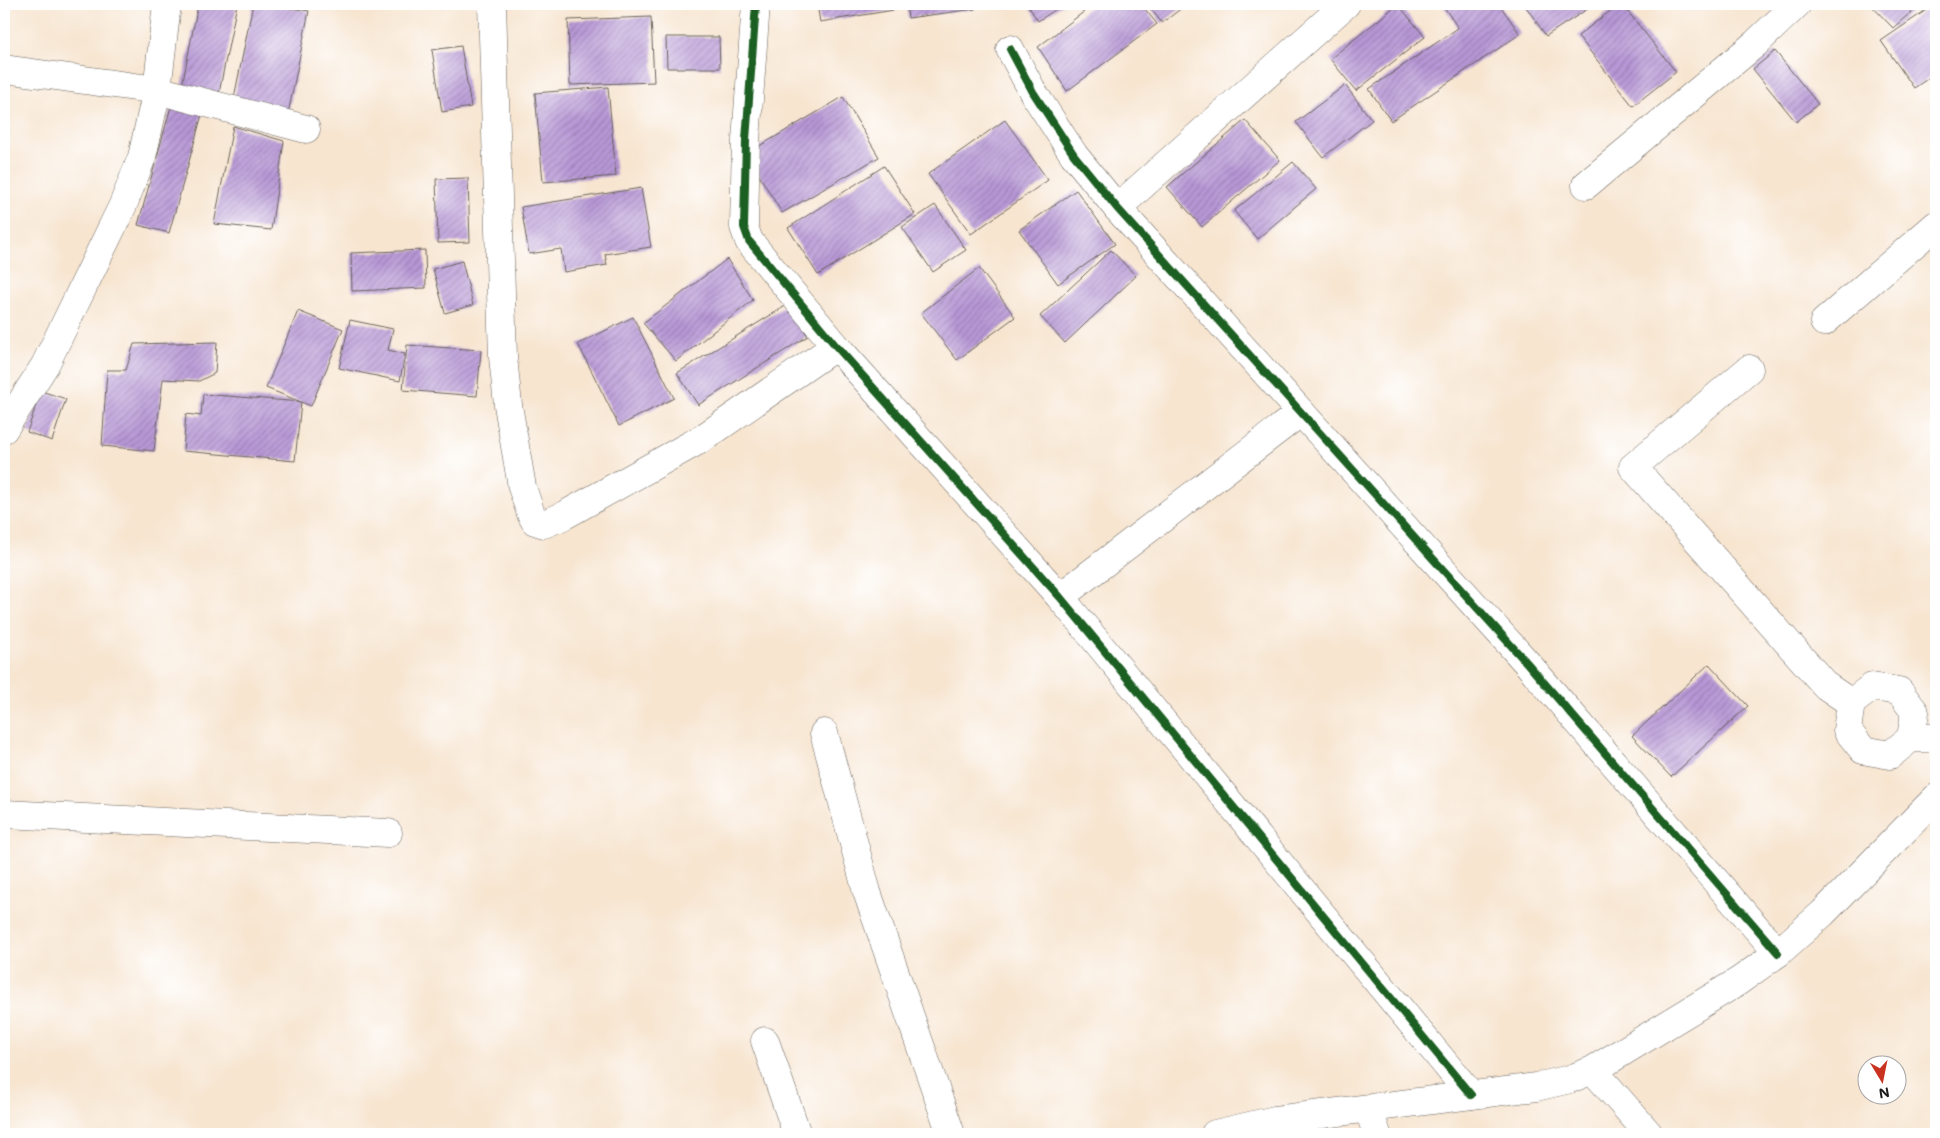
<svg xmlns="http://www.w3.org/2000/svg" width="1940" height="1138" font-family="Mali,sans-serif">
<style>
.building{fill:url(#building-hatch)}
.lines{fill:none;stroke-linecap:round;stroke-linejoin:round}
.minor-casing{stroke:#69625b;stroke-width:29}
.minor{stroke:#fff;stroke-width:28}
.cycleway-casing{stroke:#fff;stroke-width:11}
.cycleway{stroke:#1b5e20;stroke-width:8}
</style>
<defs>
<pattern id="building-hatch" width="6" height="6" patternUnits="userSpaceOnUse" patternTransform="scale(1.25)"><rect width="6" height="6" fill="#b898d7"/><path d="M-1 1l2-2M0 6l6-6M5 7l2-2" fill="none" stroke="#957bae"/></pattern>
</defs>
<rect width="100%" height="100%" fill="#fff"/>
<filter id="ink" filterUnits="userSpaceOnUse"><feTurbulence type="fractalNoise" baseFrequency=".02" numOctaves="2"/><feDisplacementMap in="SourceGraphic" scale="10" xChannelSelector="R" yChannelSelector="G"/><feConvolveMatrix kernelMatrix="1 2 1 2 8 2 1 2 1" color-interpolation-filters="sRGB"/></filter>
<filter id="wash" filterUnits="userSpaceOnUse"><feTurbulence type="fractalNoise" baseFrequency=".0096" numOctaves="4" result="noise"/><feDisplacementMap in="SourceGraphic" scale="20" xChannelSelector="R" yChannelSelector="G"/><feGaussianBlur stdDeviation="1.12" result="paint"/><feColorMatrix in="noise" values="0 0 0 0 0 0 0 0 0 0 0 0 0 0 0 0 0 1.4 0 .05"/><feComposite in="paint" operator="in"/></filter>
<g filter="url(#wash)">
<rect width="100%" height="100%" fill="#f7e5d0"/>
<g id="blocks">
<g class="building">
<path d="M198 4H237L219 93 182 86Z"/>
<path d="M253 4H268L309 11 287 119 232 108Z"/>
<path d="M817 4H899L900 9 820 22Z"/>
<path d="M906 4H974L975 9 908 18Z"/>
<path d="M1027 4H1064L1038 21Z"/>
<path d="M1094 4H1141L1157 24 1067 91 1038 47Z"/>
<path d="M1147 4H1187L1162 23Z"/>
<path d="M1398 4 1425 37 1356 91 1330 59Z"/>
<path d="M1442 4H1499L1520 34 1391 121 1369 89 1458 28Z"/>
<path d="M1524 4H1595L1546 36Z"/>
<path d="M1619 4H1622L1676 72 1633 106 1578 36Z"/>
<path d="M1870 4H1920L1893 28Z"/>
<path d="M1935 4 1936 73 1914 88 1881 41Z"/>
<path d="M651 17 654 82 570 85 568 20Z"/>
<path d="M666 37H719L720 68H667Z"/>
<path d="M461 46 471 107 442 112 432 50Z"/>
<path d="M1775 51 1818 104 1796 122 1753 69Z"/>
<path d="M1345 85 1372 120 1323 157 1296 122Z"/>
<path d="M608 87 616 176 543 182 535 93Z"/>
<path d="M843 97 879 157 782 213 746 154Z"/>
<path d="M172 103 203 111 169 233 138 225Z"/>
<path d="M1005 120 1048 180 971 234 928 174Z"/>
<path d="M1245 120 1280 160 1202 227 1167 187Z"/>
<path d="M233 126 284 141 271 230 214 224Z"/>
<path d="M1293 162 1316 189 1257 239 1234 211Z"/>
<path d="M884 166 915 214 818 275 788 228Z"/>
<path d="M468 178 470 242 438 243 436 179Z"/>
<path d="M641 188 651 247 605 254 607 265 564 272 561 249 529 254 521 207Z"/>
<path d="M1076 190 1115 244 1058 284 1019 230Z"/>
<path d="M935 205 966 250 933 272 902 227Z"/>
<path d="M425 250 426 288 352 291 351 253Z"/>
<path d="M1111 250 1136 276 1065 343 1040 316Z"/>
<path d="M727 259 753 300 676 361 643 323Z"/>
<path d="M462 261 473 305 445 313 433 269Z"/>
<path d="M979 268 1015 317 957 360 921 313Z"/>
<path d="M787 305 808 336 698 405 677 373Z"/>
<path d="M298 311 343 329 311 406 266 388Z"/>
<path d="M633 317 674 398 619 426 578 344Z"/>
<path d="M350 320 393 329 388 350 405 354 400 381 339 368Z"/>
<path d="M217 342 215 373 199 381 163 379 154 451 102 446 107 370H126L134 344Z"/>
<path d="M407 345 481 350 477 396 403 390Z"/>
<path d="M41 391 66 399 52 441 27 432Z"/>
<path d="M203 394 301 402 295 461 183 451 186 414 201 416Z"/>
<path d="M1709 664 1748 706 1671 777 1632 736Z"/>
</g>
</g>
</g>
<g filter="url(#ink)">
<use href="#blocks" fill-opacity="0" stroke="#69625b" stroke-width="1"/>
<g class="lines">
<g class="minor-casing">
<g id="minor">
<path d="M492 4 503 357 508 405 522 487 531 514 535 521 544 524 563 516 703 438 836 346"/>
<path d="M756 4 746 140 744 227 749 241 836 346 1060 597 1471 1095"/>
<path d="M1010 49 1033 92 1074 155 1117 208 1527 663 1778 953"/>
<path d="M4 69 157 90 306 129"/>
<path d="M1586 185 1755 44 1797 4"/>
<path d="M1117 208 1346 4"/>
<path d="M1824 322 1936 225"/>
<path d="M1749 369 1633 467 1826 686 1851 703"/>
<path d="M4 429 45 365 123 205 142 157 157 90 167 4"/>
<path d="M1060 597 1301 412"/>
<path d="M824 733 867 892 951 1134"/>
<path d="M1911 738 1915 712 1899 691 1872 687 1851 703 1847 730 1863 750 1890 755 1911 738H1936"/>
<path d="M4 814 388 833"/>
<path d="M765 1041 797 1134"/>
<path d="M1593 1070 1649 1134"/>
<path d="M1369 1110 1377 1134"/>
<path d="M1215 1134 1275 1120 1536 1087 1570 1079 1593 1070 1739 981 1778 953 1823 913 1936 798"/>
</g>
</g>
<use href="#minor" class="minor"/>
<g class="cycleway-casing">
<g id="cycleway">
<path d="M756 4 746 140 744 227 749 241 836 346 1060 597 1471 1095"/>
<path d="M1010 49 1033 92 1074 155 1117 208 1527 663 1778 953"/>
</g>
</g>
<use href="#cycleway" class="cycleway"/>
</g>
</g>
<rect width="1940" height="1138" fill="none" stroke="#fff" stroke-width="20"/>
<g transform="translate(1882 1080) rotate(170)"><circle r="24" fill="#ffffff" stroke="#a4a4a4"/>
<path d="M0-4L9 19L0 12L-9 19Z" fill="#c8321e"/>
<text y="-8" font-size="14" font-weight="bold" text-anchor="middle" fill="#1c1c1c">N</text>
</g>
</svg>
